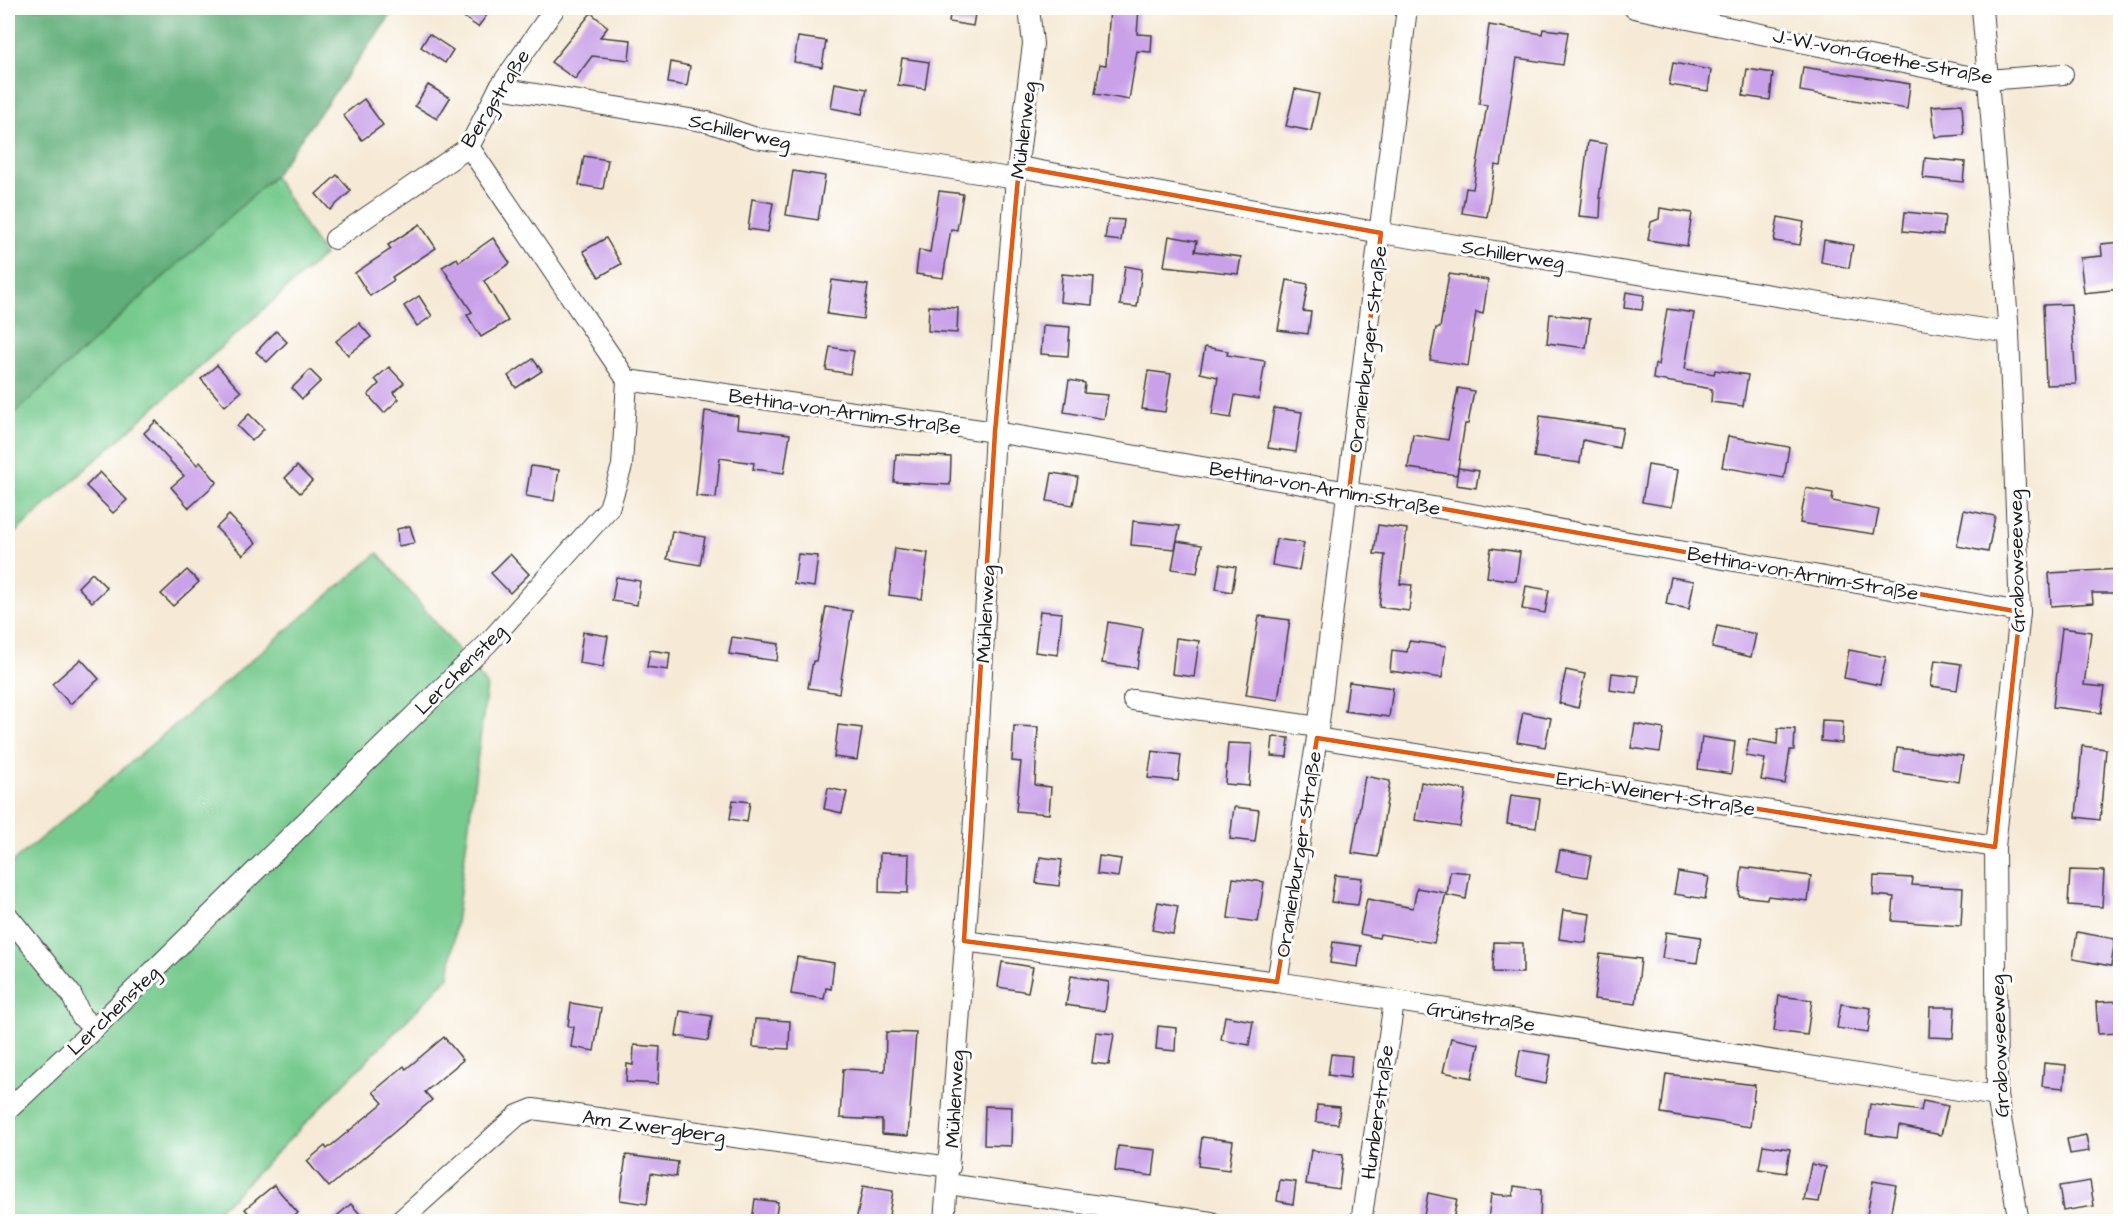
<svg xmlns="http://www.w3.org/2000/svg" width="2128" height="1229" font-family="'Architects Daughter',sans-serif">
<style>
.green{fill:#76ca8e;stroke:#497355;stroke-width:1.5}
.forest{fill:#60ae79;stroke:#3e654a;stroke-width:1.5}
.building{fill:#c9a1e8}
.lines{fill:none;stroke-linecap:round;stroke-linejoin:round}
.street-casing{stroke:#3d3b38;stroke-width:22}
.street{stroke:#fff;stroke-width:20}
.marked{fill:none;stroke:#e8590c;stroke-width:4.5;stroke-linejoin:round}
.labels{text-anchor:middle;stroke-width:6;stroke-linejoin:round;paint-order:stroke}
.street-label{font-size:20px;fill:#1c1c1c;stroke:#fff}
</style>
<rect width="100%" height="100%" fill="#fff"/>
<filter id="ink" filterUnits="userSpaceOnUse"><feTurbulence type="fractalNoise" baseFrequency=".0167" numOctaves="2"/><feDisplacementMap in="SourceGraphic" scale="12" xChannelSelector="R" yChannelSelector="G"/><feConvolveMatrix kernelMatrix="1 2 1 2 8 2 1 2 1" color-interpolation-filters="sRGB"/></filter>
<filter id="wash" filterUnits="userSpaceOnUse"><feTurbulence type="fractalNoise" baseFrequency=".008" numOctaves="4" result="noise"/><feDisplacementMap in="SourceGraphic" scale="24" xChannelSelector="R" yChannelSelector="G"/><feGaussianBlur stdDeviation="1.35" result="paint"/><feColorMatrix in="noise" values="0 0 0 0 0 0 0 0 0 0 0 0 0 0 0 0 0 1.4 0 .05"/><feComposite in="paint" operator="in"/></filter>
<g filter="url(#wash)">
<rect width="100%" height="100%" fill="#f6ead6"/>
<g class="green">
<path d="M274 176 324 255 8 539V419Z"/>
<path d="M378 553 487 685 449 977 232 1198 203 1221H8V866Z"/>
</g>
<path class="forest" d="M8 8H396L274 176 8 419Z"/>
<g id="blocks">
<g class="building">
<path d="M451 8H492L478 27Z"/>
<path d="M951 8H976L973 26 949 22Z"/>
<path d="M1110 8H1139L1137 34 1152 35 1151 52 1137 51 1129 100 1095 94 1100 64 1106 65Z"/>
<path d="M591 13 608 27 600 37 631 40 629 60 592 56 575 79 551 62Z"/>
<path d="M1489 25 1542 34 1543 29 1568 32 1563 65 1517 58 1501 166 1495 165 1487 217 1462 213 1466 188 1473 189 1487 105 1479 104Z"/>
<path d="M429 34 453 50 445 63 421 47Z"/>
<path d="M798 37 826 41 822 67 794 62Z"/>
<path d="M902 58 929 62 925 89 898 85Z"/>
<path d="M671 62 690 66 687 86 668 83Z"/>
<path d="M1673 63 1711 70 1708 91 1669 85Z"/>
<path d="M1803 67 1910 84 1907 109 1800 91Z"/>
<path d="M1747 69 1773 73 1770 100 1743 96Z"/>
<path d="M835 83 867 89 862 114 831 108Z"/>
<path d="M428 85 450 98 437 119 415 106Z"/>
<path d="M1295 89 1319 94 1311 131 1286 126Z"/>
<path d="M364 99 383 125 362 140 343 115Z"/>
<path d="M1962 104 1964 135 1935 137 1932 106Z"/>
<path d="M1588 141 1607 144 1599 198H1601L1600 218 1579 216Z"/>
<path d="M584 156 608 160 603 189 579 185Z"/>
<path d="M1925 158 1965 162 1963 182 1923 178Z"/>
<path d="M793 171 825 176 818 220 786 215Z"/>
<path d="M337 175 351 191 330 210 316 194Z"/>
<path d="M939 191 963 194 957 230 951 229 943 278 916 274 919 250 930 252Z"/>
<path d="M752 199 773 203 768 232 748 229Z"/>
<path d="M1660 208 1692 213 1687 246 1648 240 1651 222 1659 219Z"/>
<path d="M1905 212 1945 216 1943 235 1903 231Z"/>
<path d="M1778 217 1804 222 1800 245 1774 241Z"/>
<path d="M1108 219 1124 220 1121 241 1105 239Z"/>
<path d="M420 224 436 248 392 277 394 280 370 296 355 273 391 249 388 245Z"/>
<path d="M1169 236 1197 241 1195 251 1241 257 1238 274 1164 266Z"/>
<path d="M493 238 510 263 484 281 508 321 481 337 467 315 472 312 442 267 457 258 459 262Z"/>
<path d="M606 238 621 264 599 277 583 251Z"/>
<path d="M1824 240 1853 245 1849 268 1821 262Z"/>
<path d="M2121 242V289L2084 293 2080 258 2102 256 2101 244Z"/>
<path d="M1125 266 1142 269 1137 307 1120 305Z"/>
<path d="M1062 274 1094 277 1092 305 1060 302Z"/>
<path d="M1449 274 1488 280 1483 314 1476 312 1468 366 1430 360 1436 328H1440Z"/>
<path d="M832 280 868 285 863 319 827 314Z"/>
<path d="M1287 280 1308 284 1303 311 1311 312 1308 334 1278 330Z"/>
<path d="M1626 292 1644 295 1642 310 1624 308Z"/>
<path d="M419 296 432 316 417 326 404 306Z"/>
<path d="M2071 304 2076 384 2046 385 2043 305Z"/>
<path d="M929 306 958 308 957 333 928 331Z"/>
<path d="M1667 309 1694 313 1685 369 1714 374 1715 370 1748 375 1743 406 1711 402 1712 389 1653 379 1655 364 1658 365Z"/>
<path d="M1550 314 1590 319 1586 348 1547 343Z"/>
<path d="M359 323 371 337 348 355 336 341Z"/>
<path d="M1043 325 1070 327 1068 356 1041 354Z"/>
<path d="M276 331 287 342 267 362 256 352Z"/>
<path d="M830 347 854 351 850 374 826 370Z"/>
<path d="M1205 347 1228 351 1227 355 1265 361 1259 399 1235 395 1231 418 1212 415 1218 377 1200 373Z"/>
<path d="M533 359 542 371 516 388 508 376Z"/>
<path d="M217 365 241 392 225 406 201 379Z"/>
<path d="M389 367 404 383 393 393 399 399 384 413 368 395 379 384 375 379Z"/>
<path d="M310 370 321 381 302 399 292 388Z"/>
<path d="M1148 371 1171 374 1165 412 1142 409Z"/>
<path d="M1069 380 1085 383 1084 393 1108 395 1104 419 1064 412Z"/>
<path d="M1458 388 1474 391 1468 424H1465L1457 475 1408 468 1413 434 1448 440Z"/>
<path d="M1274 408 1302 412 1296 452 1268 448Z"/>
<path d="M705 411 738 416 737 428 790 434 784 473 753 469 754 463 720 458 716 498 696 496Z"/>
<path d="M249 414 264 429 252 441 237 426Z"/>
<path d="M1540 416 1623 428 1619 448 1583 440 1580 463 1534 457Z"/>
<path d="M156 421 197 465 200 462 217 482 189 508 171 487 184 476 144 433Z"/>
<path d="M1728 436 1789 447 1784 478 1722 467Z"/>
<path d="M896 454 951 457 950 485 894 482Z"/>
<path d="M1648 465 1678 470 1672 507 1642 502Z"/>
<path d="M297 466 312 481 300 493 285 478Z"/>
<path d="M531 466 559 470 554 501 526 496Z"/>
<path d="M1458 468 1479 471 1476 488 1456 485Z"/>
<path d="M100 472 127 500 113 513 86 486Z"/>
<path d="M1052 473 1078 477 1073 505 1047 501Z"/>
<path d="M1806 488 1833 493 1832 501 1879 510 1874 534 1800 523Z"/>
<path d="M1964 510 1995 516 1988 552 1957 546Z"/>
<path d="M229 515 256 543 243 555 216 528Z"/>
<path d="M1133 521 1180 526 1175 549 1131 545Z"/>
<path d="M1378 525 1407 529 1400 584 1412 585 1409 611 1379 607 1385 555 1374 554Z"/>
<path d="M410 526 415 543 398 546 397 529Z"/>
<path d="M672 531 705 537 700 565 667 559Z"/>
<path d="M1276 539 1304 543 1299 570 1272 565Z"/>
<path d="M1177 541 1202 545 1197 573 1172 569Z"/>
<path d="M895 548 928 553 922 599 889 595Z"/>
<path d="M1491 548 1520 552 1516 581 1487 577Z"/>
<path d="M510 554 529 574 510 593 491 573Z"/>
<path d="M798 554 818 556 814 587 794 584Z"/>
<path d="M1220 564 1236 567 1232 592 1216 589Z"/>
<path d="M2121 569V593H2092L2093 603 2051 606 2049 573Z"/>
<path d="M187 570 199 582 173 606 161 594Z"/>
<path d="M92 573 107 588 92 602 78 587Z"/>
<path d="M616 577 640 581 637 605 612 601Z"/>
<path d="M1671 577 1694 581 1689 609 1666 604Z"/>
<path d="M1526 586 1549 590 1545 613 1522 609Z"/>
<path d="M826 607 852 611 839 693 808 688 813 661H816Z"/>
<path d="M1040 611 1062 613 1058 655 1035 652Z"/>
<path d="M1259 616 1290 620 1278 700 1246 695Z"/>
<path d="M1108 622 1143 628 1137 668 1102 663Z"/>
<path d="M1717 626 1756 634 1751 657 1712 648Z"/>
<path d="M2062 628 2091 632 2084 685 2105 687 2101 713 2053 707Z"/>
<path d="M583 632 608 636 603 667 579 663Z"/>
<path d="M732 637 779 644 777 661 729 654Z"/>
<path d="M1176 638 1199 641 1194 677 1172 674Z"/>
<path d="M1409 641 1446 646 1442 678 1390 671 1392 650 1407 652Z"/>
<path d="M650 650 670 653 668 670 647 667Z"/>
<path d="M1849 650 1886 657 1880 685 1844 678Z"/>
<path d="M81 659 99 679 70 704 52 684Z"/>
<path d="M1935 660 1961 664 1957 690 1931 686Z"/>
<path d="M1566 670 1585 674 1578 708 1559 703Z"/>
<path d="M1612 673 1639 676 1637 694 1610 690Z"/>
<path d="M1349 682 1393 688 1389 717 1345 711Z"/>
<path d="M1523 712 1551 718 1545 747 1517 742Z"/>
<path d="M1822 720 1843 721 1842 743 1821 741Z"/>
<path d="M1635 724 1664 729 1660 752 1631 748Z"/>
<path d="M838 725 862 728 857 760 834 757Z"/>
<path d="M1014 726 1038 727 1035 785 1051 787 1049 814 1016 811 1021 762 1012 761Z"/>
<path d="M1778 728 1795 729 1794 750H1790L1785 784 1761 780 1765 759 1746 756 1749 739 1777 744Z"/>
<path d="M1273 737 1289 738 1287 757 1271 756Z"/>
<path d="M1702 737 1735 742 1731 774 1698 769Z"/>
<path d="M1228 743 1252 744 1249 786 1225 784Z"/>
<path d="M2082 746 2106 749 2100 820 2076 817Z"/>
<path d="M1897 748 1963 756 1959 782 1894 772Z"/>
<path d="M1152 751 1181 755 1178 781 1148 778Z"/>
<path d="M1365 776 1390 781 1378 857 1352 853Z"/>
<path d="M1421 782 1466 790 1460 827 1415 820Z"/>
<path d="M828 788 847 792 842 813 824 809Z"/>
<path d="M1511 795 1540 799 1536 828 1507 824Z"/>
<path d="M733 800 750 802 747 822 730 819Z"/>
<path d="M1234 807 1259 810 1255 842 1230 839Z"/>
<path d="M1560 850 1591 856 1587 877 1556 872Z"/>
<path d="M880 853 909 854 908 893 879 892Z"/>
<path d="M1099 856 1121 859 1118 877 1097 874Z"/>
<path d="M1040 857 1062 860 1059 886 1036 883Z"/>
<path d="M1742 867 1811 876 1808 901 1768 896 1767 899 1739 896Z"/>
<path d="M2070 870 2104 871 2102 907 2068 905Z"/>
<path d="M1450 871 1470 873 1466 899 1447 895Z"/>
<path d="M1678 872 1709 877 1705 899 1674 894Z"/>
<path d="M1335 875 1362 878 1358 905 1331 902Z"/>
<path d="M1874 876 1913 878 1912 885 1963 888 1961 926 1892 921 1894 897 1873 895Z"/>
<path d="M1233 878 1264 882 1258 922 1228 918Z"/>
<path d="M1417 888 1446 893 1434 943 1380 934 1379 938 1360 934 1367 899 1413 908Z"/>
<path d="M1158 902 1178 906 1173 934 1152 930Z"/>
<path d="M1563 910 1590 914 1586 943 1559 939Z"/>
<path d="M1666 932 1701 937 1697 963 1662 958Z"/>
<path d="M2077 932 2115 939 2111 966 2073 959Z"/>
<path d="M1333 942 1361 946 1358 967 1330 963Z"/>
<path d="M1494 942 1523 943V973L1493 972Z"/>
<path d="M1600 954 1641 959 1636 1004 1594 999Z"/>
<path d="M797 957 834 963 831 989 826 988 824 999 791 994Z"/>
<path d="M1002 962 1033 967 1028 992 998 987Z"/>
<path d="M1071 976 1109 982 1105 1011 1066 1005Z"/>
<path d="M1779 996 1812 1000 1807 1035 1774 1031Z"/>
<path d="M2121 1001V1033L2098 1034 2096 1002Z"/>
<path d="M571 1003 601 1008 594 1051 571 1047 574 1027 568 1026Z"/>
<path d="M1841 1004 1871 1008 1868 1033 1837 1028Z"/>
<path d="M1930 1007H1955L1953 1038 1929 1037Z"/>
<path d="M680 1011 712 1016 708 1041 676 1036Z"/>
<path d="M1225 1016 1253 1021 1249 1045 1221 1040Z"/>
<path d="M755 1019 790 1021 789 1049 753 1047Z"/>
<path d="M1158 1026 1176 1028 1175 1051 1156 1049Z"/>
<path d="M886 1032 916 1033 908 1136 882 1134V1120L840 1118 843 1069 885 1071Z"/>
<path d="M1096 1032 1114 1034 1109 1065 1092 1063Z"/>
<path d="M444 1037 463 1060 425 1092 432 1100 329 1187 307 1161 325 1146 327 1149 383 1103 373 1092 404 1066 406 1069Z"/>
<path d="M1451 1038 1479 1044 1472 1078 1443 1072Z"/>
<path d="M634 1045 660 1047 658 1084 626 1082 627 1064 633 1065Z"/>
<path d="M1520 1050 1551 1055 1546 1084 1515 1078Z"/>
<path d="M1331 1054 1352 1056 1350 1078 1328 1075Z"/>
<path d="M2044 1063 2066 1065 2064 1088 2042 1086Z"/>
<path d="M1666 1074 1755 1085 1750 1127 1661 1113Z"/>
<path d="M1923 1101 1948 1106 1941 1135 1899 1126 1897 1138 1866 1134 1870 1104 1921 1111Z"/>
<path d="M1317 1105 1340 1107 1338 1124 1316 1122Z"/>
<path d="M985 1106 1012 1107 1011 1146 984 1145Z"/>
<path d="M2086 1135 2089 1151 2070 1154 2067 1139Z"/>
<path d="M1202 1137 1233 1141 1229 1170 1198 1166Z"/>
<path d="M1763 1145 1790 1149 1786 1173 1759 1169Z"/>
<path d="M1118 1146 1156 1150 1153 1176 1115 1171Z"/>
<path d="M1311 1150 1343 1155 1339 1189 1306 1184Z"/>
<path d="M626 1155 678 1162 676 1177 651 1173 647 1204 620 1200Z"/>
<path d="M1811 1164 1826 1167 1819 1202 1804 1200Z"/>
<path d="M1280 1180 1296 1182 1293 1204 1277 1201Z"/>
<path d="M1873 1181 1896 1185 1889 1221H1866Z"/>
<path d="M2090 1181 2094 1206 2063 1211 2059 1186Z"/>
<path d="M274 1185 298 1213 288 1221H255L245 1209Z"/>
<path d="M863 1186 893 1191 888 1221H856Z"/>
<path d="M1514 1186 1541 1190 1540 1221H1488L1491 1194 1513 1196Z"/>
<path d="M1428 1193 1457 1199 1453 1221H1423Z"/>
<path d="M755 1199 778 1202 775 1221H752Z"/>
<path d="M351 1204 366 1221H331Z"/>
</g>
</g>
</g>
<g filter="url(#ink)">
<use href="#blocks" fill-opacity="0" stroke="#3d3b38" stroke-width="1.5"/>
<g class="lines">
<g class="street-casing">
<g id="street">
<path d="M1634 8 1987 80 2063 74"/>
<path d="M1982 8 2009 333 2020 612 1995 847 1997 1096 2019 1222"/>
<path d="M499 88 708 122 756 138 1016 179"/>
<path d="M1019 167 1381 233 2009 333"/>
<path d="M335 239 469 147 499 88 555 8"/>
<path d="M627 380 995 432 1349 492 2020 612"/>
<path d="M1133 700 1318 727"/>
<path d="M1317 738 1995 847"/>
<path d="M8 916 71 994 81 1016 94 1029"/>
<path d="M964 941 1277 982 1997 1096"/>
<path d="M1277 982 1317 738 1407 8"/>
<path d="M8 1110 94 1029 488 643 609 508 622 466 627 380 469 147"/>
<path d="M948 1184 1211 1222"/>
<path d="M399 1222 518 1115 533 1109 950 1167"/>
<path d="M944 1222 973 838 995 432 1016 179 1033 44 1029 8"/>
<path d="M1361 1222 1394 1002"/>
</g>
</g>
<use href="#street" class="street"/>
</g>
</g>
<path class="marked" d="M1019 167 1381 233 1349 492 2020 612 1995 847 1317 738 1277 982 964 941 995 432Z"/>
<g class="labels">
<g class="street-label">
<text transform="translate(1883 56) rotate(11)" y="7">J.-W.-von-Goethe-Straße</text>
<text transform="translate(495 98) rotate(-58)" y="7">Bergstraße</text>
<text transform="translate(1023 130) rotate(-83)" y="7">Mühlenweg</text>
<text transform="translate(740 131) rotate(13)" y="7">Schillerweg</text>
<text transform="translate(1513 254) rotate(9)" y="7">Schillerweg</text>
<text transform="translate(1367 349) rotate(-83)" y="7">Oranienburger Straße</text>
<text transform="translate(845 411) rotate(8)" y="7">Bettina-von-Arnim-Straße</text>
<text transform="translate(1325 488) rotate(10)" y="7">Bettina-von-Arnim-Straße</text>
<text transform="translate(2016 561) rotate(-91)" y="7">Grabowseeweg</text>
<text transform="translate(1803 573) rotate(10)" y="7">Bettina-von-Arnim-Straße</text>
<text transform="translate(985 614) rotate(-87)" y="7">Mühlenweg</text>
<text transform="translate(460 669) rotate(-45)" y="7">Lerchensteg</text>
<text transform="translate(1656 793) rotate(9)" y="7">Erich-Weinert-Straße</text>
<text transform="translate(1298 854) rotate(-81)" y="7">Oranienburger Straße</text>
<text transform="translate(113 1010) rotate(-44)" y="7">Lerchensteg</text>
<text transform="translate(1481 1016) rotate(9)" y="7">Grünstraße</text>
<text transform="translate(1999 1046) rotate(-92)" y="7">Grabowseeweg</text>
<text transform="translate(954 1099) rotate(-87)" y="7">Mühlenweg</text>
<text transform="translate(1377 1112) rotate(-82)" y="7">Humberstraße</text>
<text transform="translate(654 1126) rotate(8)" y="7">Am Zwergberg</text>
</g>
</g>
<rect width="2128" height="1229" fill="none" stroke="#fff" stroke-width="30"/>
</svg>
